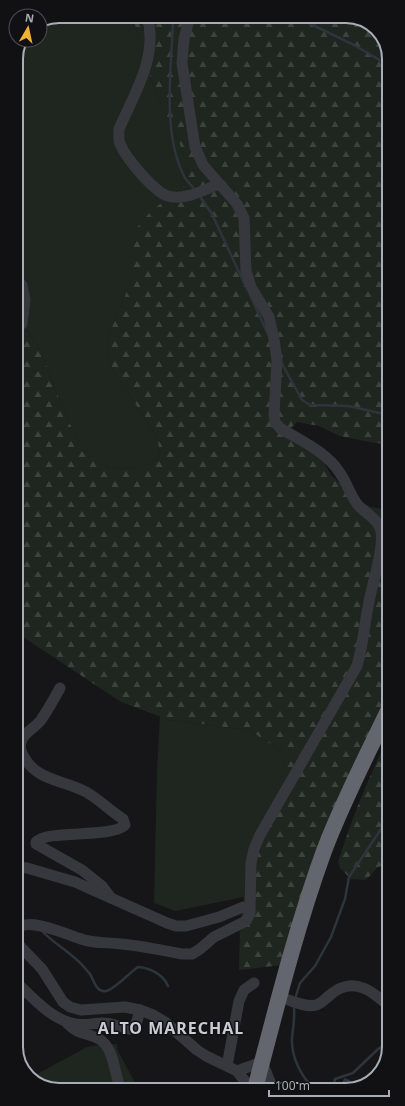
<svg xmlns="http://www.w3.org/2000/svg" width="405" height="1106" font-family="'Noto Sans',sans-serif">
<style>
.green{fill:#1e261f}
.forest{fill:url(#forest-firs)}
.water{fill:url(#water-ripples)}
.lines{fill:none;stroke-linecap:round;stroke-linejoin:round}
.stream{stroke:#2c353c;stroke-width:2.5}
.minor{stroke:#37383d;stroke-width:11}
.highway{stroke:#63666e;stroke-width:16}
.labels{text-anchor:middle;stroke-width:3;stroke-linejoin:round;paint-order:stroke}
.district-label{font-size:16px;font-weight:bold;letter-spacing:1px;fill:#c9ccd4;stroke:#111113}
.rim{fill:none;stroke:#a8adb8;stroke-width:2}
</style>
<defs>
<pattern id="forest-firs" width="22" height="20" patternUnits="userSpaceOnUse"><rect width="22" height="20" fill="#1e261f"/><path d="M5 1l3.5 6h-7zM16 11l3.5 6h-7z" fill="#3c433d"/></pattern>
<pattern id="water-ripples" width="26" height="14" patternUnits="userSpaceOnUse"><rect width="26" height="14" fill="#2c353c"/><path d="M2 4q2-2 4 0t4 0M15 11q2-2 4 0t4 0" fill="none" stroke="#485056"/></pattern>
</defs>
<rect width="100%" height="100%" fill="#161618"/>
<g class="green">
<path d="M59 16H133L139 43 155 90 181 147 188 168 184 186 169 197 130 274 127 291 110 332 107 349 112 369 146 420 158 441 160 458 140 468 110 469 90 458 77 438 65 414 42 354 16 313V109L21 102 16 77V56L23 40H40V24Z"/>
<path d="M160 716 170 720 249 730 282 751 285 767V798L247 872 244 897 175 911 154 903 157 771Z"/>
<path d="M117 1044V1049L139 1090H56L32 1080 37 1074 87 1047 99 1045Z"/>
</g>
<g class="forest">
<path d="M133 16H349L372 25 387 48 388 444 375 443 340 436 319 426 297 422 292 427 293 435 313 451 324 463 331 475 356 499 371 507 388 510V704L283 965 239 970 240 927 247 872 255 830 271 815 285 798V767L282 751 249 730 170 720 121 702 17 633 16 313 42 354 65 414 77 438 90 457 110 469 140 468 160 458 158 441 146 420 112 369 107 349 110 332 127 291 136 229 151 211 184 186 188 169 181 147 155 90 139 43Z"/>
<path d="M389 737V769L384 782V795L389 798V864L378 867 366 880 351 879 340 868 338 862C352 819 368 777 389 737Z"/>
</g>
<path class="water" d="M344 1078 350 1080 347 1089H341Z"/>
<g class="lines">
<g class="stream">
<path d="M172 16 173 23C171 69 162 136 185 178 188 182 192 186 195 190"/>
<path d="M294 16 354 45 388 65"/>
<path d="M199 195 212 214 245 285"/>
<path d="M250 295 268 334"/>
<path d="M281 362 302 400 310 405 349 406 388 415"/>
<path d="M41 930C54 944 72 953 84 967 86 969 88 972 90 974 94 980 96 993 106 991 115 989 129 973 138 967 150 968 163 974 168 986"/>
<path d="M296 996 300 983 315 966 331 937 345 899 349 877 389 817"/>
<path d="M294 1007C295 1019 293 1027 292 1038 291 1057 301 1076 314 1089"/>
<path d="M333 1089 335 1079 353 1073 377 1050 386 1043 389 1033"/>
</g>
<g class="minor">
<path d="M147 16C159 56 134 94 119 129 119 135 118 139 120 144 126 158 154 192 168 196 184 201 204 190 219 184"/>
<path d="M190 16 184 39 182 63 195 147 203 165 237 204 244 218 246 271 251 287 269 317 274 339 277 360 274 415 275 422 280 428C301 441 327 452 340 473 347 483 350 495 358 505 366 514 379 519 381 532 384 550 371 587 368 607 364 627 363 646 357 666L260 835 254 849 251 863 250 910"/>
<path d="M16 281 22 285 25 300 22 324 16 316"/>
<path d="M60 688C54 699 48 710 41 720 35 728 23 733 21 742 19 747 21 752 24 757 37 781 64 780 86 792 99 799 110 811 123 819L125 825C110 839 48 829 36 842V844L82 870 102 886 111 898"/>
<path d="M17 867 27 868 75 882 167 923 176 926H186L219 917 243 907 250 910V913L246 921 214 937 200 949 192 954H182C162 950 142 946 121 944 108 942 94 944 81 939 68 935 27 916 17 929"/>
<path d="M17 943 42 969 63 1002 70 1007 81 1010 125 1007 140 1010 153 1015 165 1022 197 1050 206 1056 237 1071 251 1089"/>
<path d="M17 983C34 999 51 1019 75 1024 84 1026 93 1023 103 1023 112 1023 120 1027 130 1029 137 1027 138 1017 140 1010"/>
<path d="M280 997C290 1000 306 1008 316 1005 321 1004 325 999 329 996 338 987 351 983 363 988 373 991 380 1000 389 1005"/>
<path d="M67 1023C80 1036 86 1032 99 1039 115 1048 114 1075 121 1090"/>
<path d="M227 1066 239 1001 244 990 254 983"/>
<path d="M237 1071 262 1062 273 1089"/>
</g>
<path class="highway" d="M255 1089C276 1009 296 928 324 851 342 803 366 757 388 711"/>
</g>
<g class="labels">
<g class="district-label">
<text x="171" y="1034">ALTO MARECHAL</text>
</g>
</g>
<path d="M0 0H405V1106H0ZM59 23H346A36 36 0 0 1 382 59V1047A36 36 0 0 1 346 1083H59A36 36 0 0 1 23 1047V59A36 36 0 0 1 59 23Z" fill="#111113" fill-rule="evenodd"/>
<path class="rim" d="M59 23H346A36 36 0 0 1 382 59V1047A36 36 0 0 1 346 1083H59A36 36 0 0 1 23 1047V59A36 36 0 0 1 59 23Z"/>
<g transform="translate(28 28) rotate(9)"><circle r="19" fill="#111113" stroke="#4d4f55"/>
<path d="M0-3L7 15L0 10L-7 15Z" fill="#f2b134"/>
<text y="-6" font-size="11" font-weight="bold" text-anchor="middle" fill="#a8adb8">N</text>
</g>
<path d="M269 1090v6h120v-6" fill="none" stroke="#a8adb8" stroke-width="2"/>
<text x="275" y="1090" font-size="12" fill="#a8adb8" stroke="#111113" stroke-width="3" paint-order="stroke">100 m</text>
</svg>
